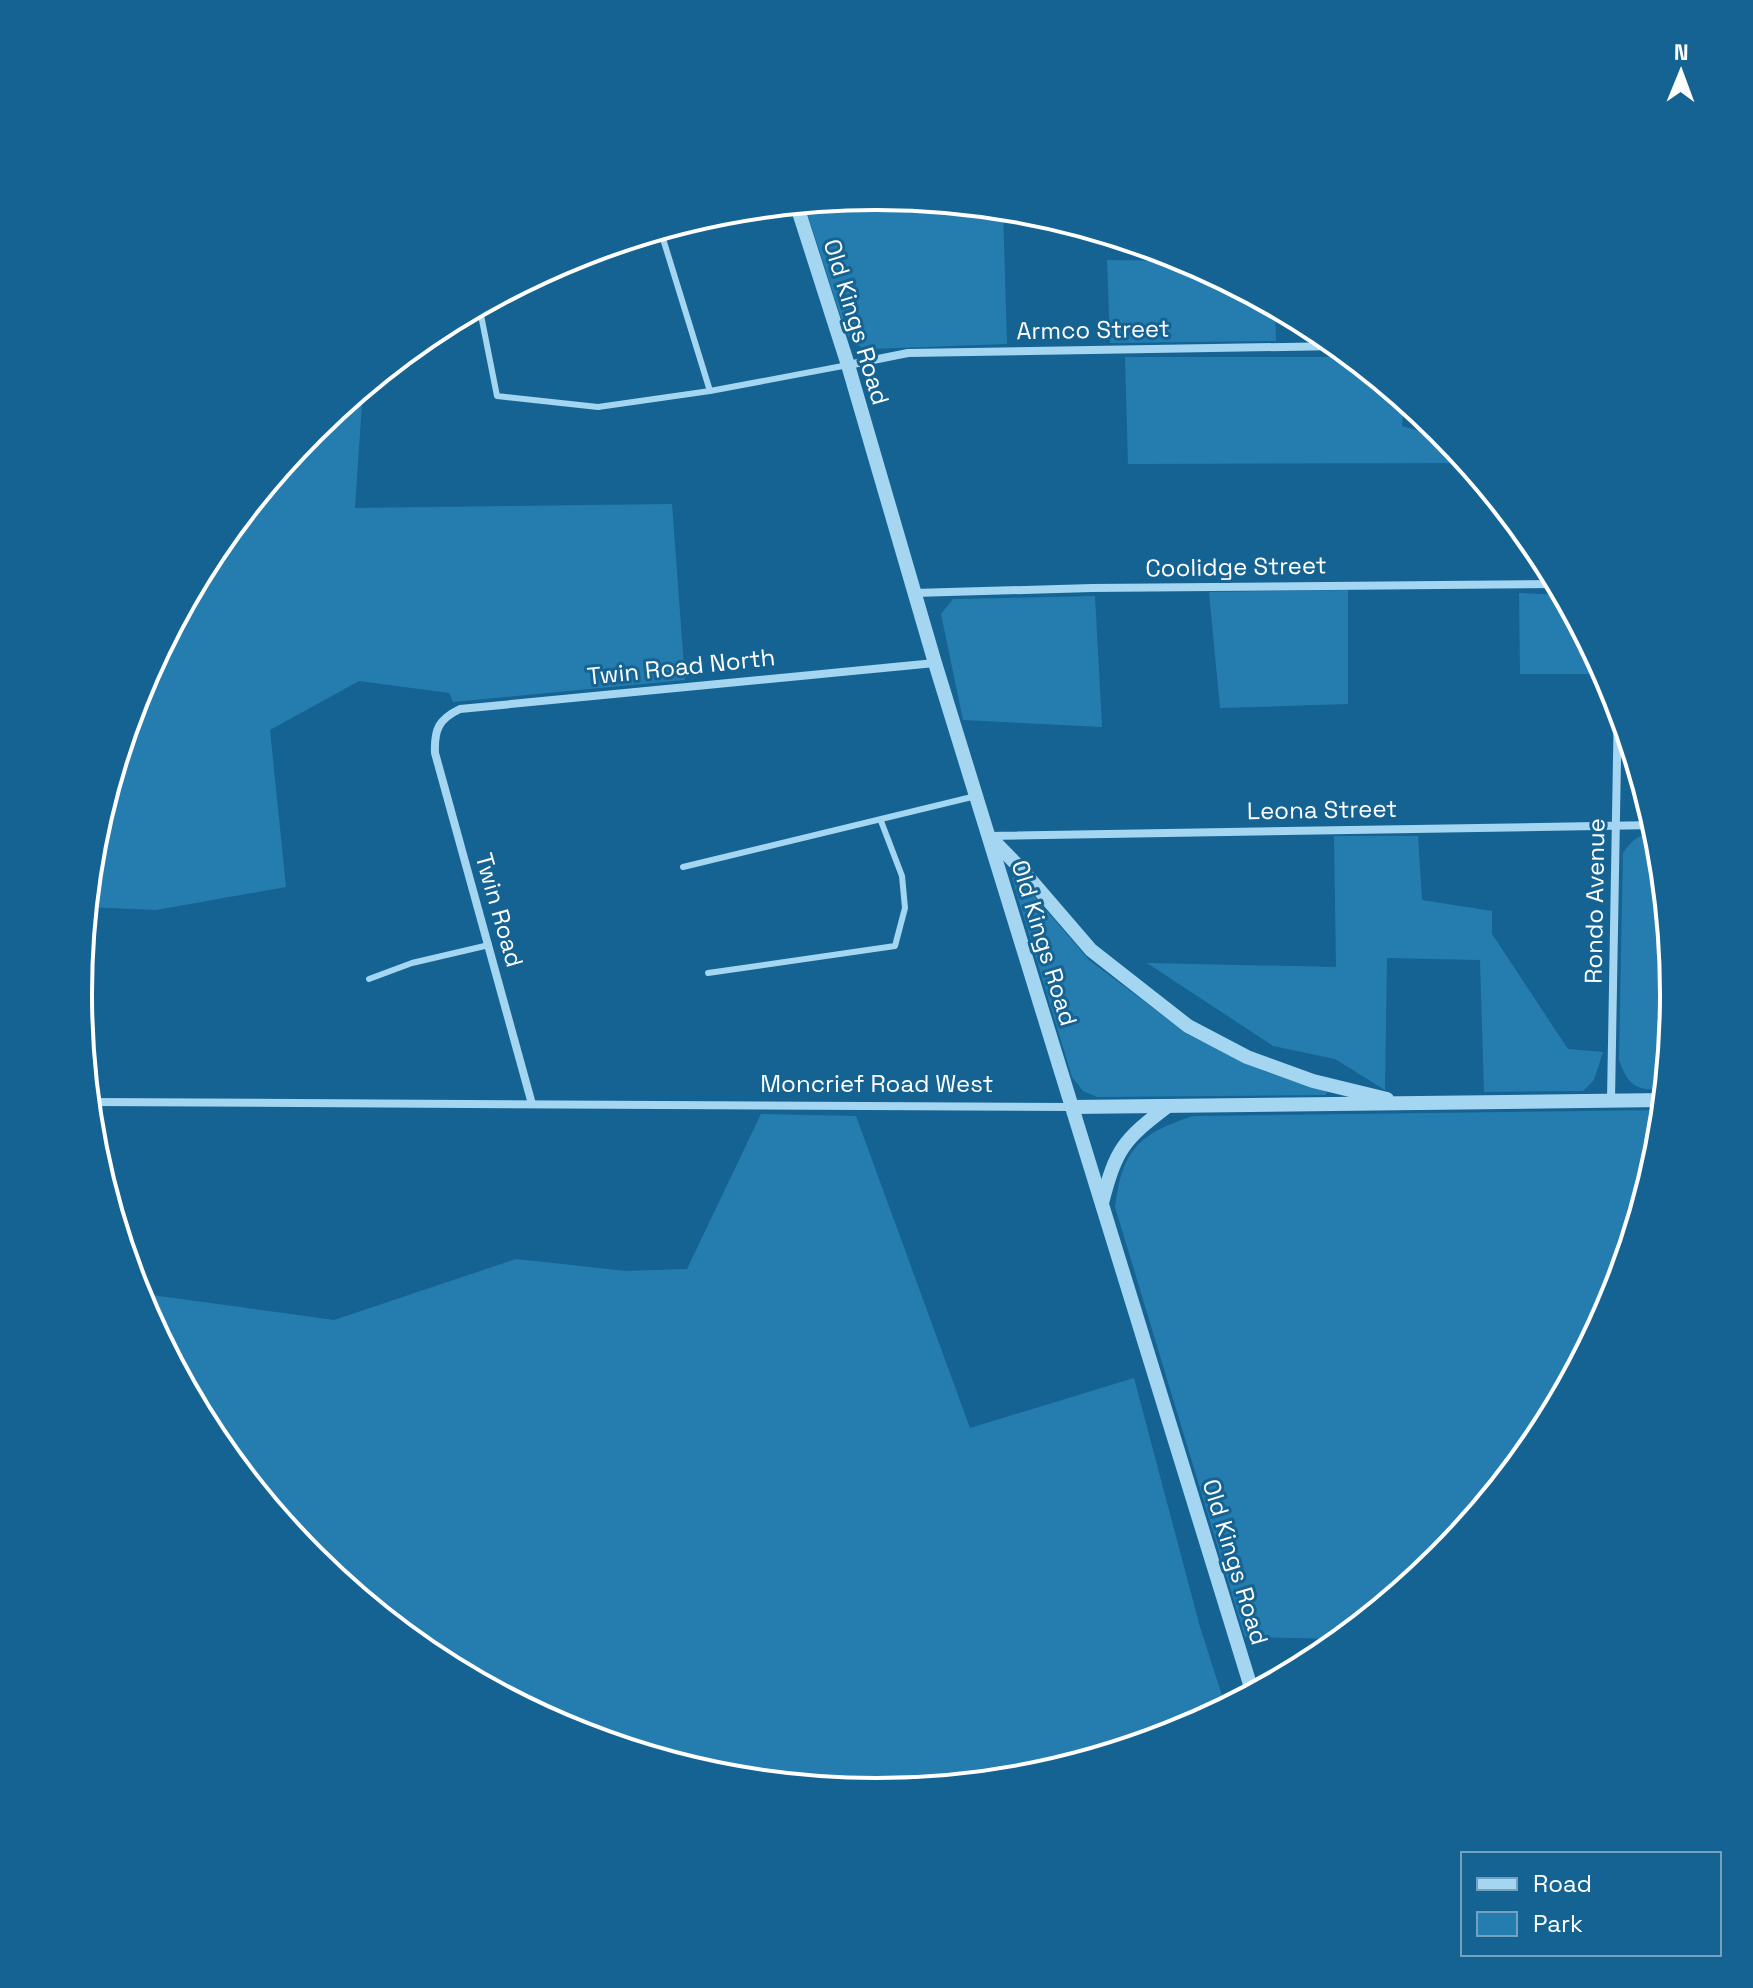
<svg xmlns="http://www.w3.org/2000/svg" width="1753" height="1988" font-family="'Space Grotesk',sans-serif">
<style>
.green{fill:#257daf}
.water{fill:#4e85a5;stroke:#96d3f4;stroke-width:2}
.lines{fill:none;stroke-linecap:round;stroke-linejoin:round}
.service{stroke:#a4d5f1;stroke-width:6}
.minor{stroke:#a4d5f1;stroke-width:8}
.tertiary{stroke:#a4d5f1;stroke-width:14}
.labels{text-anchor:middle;stroke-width:6;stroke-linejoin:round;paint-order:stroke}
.street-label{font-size:24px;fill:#fff;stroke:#156392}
.rim{fill:none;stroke:#fff;stroke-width:4}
</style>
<rect width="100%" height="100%" fill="#156392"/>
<g class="green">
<path d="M877 196 1003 208 1007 344 868 349 853 344 846 333 804 203Z"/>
<path d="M1107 260 1191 261 1275 306 1276 341 1110 343Z"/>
<path d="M1125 357H1353L1404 399 1402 426 1450 440 1469 463 1128 464Z"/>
<path d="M363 388 355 508 672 504 685 680 453 702 449 693 359 681 270 730 286 887 156 910 87 907 93 838 139 688 213 550 312 429Z"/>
<path d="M1348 590V704L1220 708 1209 592Z"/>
<path d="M1519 593 1565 595 1606 674H1520Z"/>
<path d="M1095 596 1102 727 963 720 941 614 953 599Z"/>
<path d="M1658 832 1666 901 1664 1009 1672 1022 1666 1090C1637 1090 1629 1088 1619 1060L1623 853C1632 839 1641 833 1658 832Z"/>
<path d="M1334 836H1418L1422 900 1492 911V934L1568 1049 1603 1052 1594 1080 1583 1091 1484 1092 1480 960 1387 958 1385 1090 1335 1059 1273 1046 1147 963 1336 967Z"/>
<path d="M1016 875 1089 960 1189 1035 1264 1071 1327 1092 1326 1095 1097 1097 1083 1091 1072 1077 1012 878Z"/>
<path d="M1664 1110 1660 1150 1614 1300 1540 1438 1441 1559 1344 1639 1245 1637 1115 1207C1122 1150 1138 1134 1193 1116Z"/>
<path d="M761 1114 856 1116 970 1428 1134 1378 1200 1627 1226 1708 1182 1732 1032 1777 876 1792 720 1777 571 1732 433 1658 312 1558 212 1437 137 1293 334 1320 516 1259 626 1271 687 1269Z"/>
</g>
<path class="water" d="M1666 901 1675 994 1672 1022 1664 1009Z"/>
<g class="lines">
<g class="service">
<path d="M660 229 710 391"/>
<path d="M479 305 497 396 598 407 710 391 848 365"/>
<path d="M683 867 976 796"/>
<path d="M708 973 895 946 905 908 902 876 881 821"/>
<path d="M369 979 412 963 489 945"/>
</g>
<g class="minor">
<path d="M848 365 908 353 1340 346"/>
<path d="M914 593 1092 588 1558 584"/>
<path d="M989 836 1656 825"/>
<path d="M1611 1100 1618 702"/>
<path d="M89 1102 1072 1107"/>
<path d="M532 1104 435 753C434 729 439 719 460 709L935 663"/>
</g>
<g class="tertiary">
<path d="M796 203 848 365 935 663 1253 1694"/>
<path d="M991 838 1023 871 1091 950 1188 1026 1247 1057 1313 1081 1387 1099"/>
<path d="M1072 1107 1665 1100"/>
<path d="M1102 1203C1116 1149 1123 1140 1168 1106"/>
</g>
</g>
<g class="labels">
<g class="street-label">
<text transform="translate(856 322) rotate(73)" y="8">Old Kings Road</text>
<text transform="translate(1093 330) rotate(-1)" y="8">Armco Street</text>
<text transform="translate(1236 567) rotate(-1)" y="8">Coolidge Street</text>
<text transform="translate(681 667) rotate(-6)" y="8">Twin Road North</text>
<text transform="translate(1322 810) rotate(-1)" y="8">Leona Street</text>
<text transform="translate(1595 901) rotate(-89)" y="8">Rondo Avenue</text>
<text transform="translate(499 910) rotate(74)" y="8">Twin Road</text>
<text transform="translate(1044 943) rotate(73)" y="8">Old Kings Road</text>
<text x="877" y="1092">Moncrief Road West</text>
<text transform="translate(1235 1562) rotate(73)" y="8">Old Kings Road</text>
</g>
</g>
<path d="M0 0H1753V1988H0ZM92 994a784 784 0 1 1 1568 0a784 784 0 1 1-1568 0Z" fill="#156392" fill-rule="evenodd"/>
<path class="rim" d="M92 994a784 784 0 1 1 1568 0a784 784 0 1 1-1568 0Z"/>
<rect x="1461" y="1852" width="260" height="104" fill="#156392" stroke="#73a1be" stroke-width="2"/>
<rect x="1477" y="1878" width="40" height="12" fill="#a4d5f1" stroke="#73a1be" stroke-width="2"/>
<text x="1533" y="1892" font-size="24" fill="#ffffff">Road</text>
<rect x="1477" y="1912" width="40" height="24" fill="#257daf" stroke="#73a1be" stroke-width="2"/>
<text x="1533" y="1932" font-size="24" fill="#ffffff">Park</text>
<g transform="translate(1681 72) rotate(1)" stroke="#156392" stroke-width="6" paint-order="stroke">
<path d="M0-6L14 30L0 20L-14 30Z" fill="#ffffff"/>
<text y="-12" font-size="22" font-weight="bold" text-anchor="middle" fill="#ffffff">N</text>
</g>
</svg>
